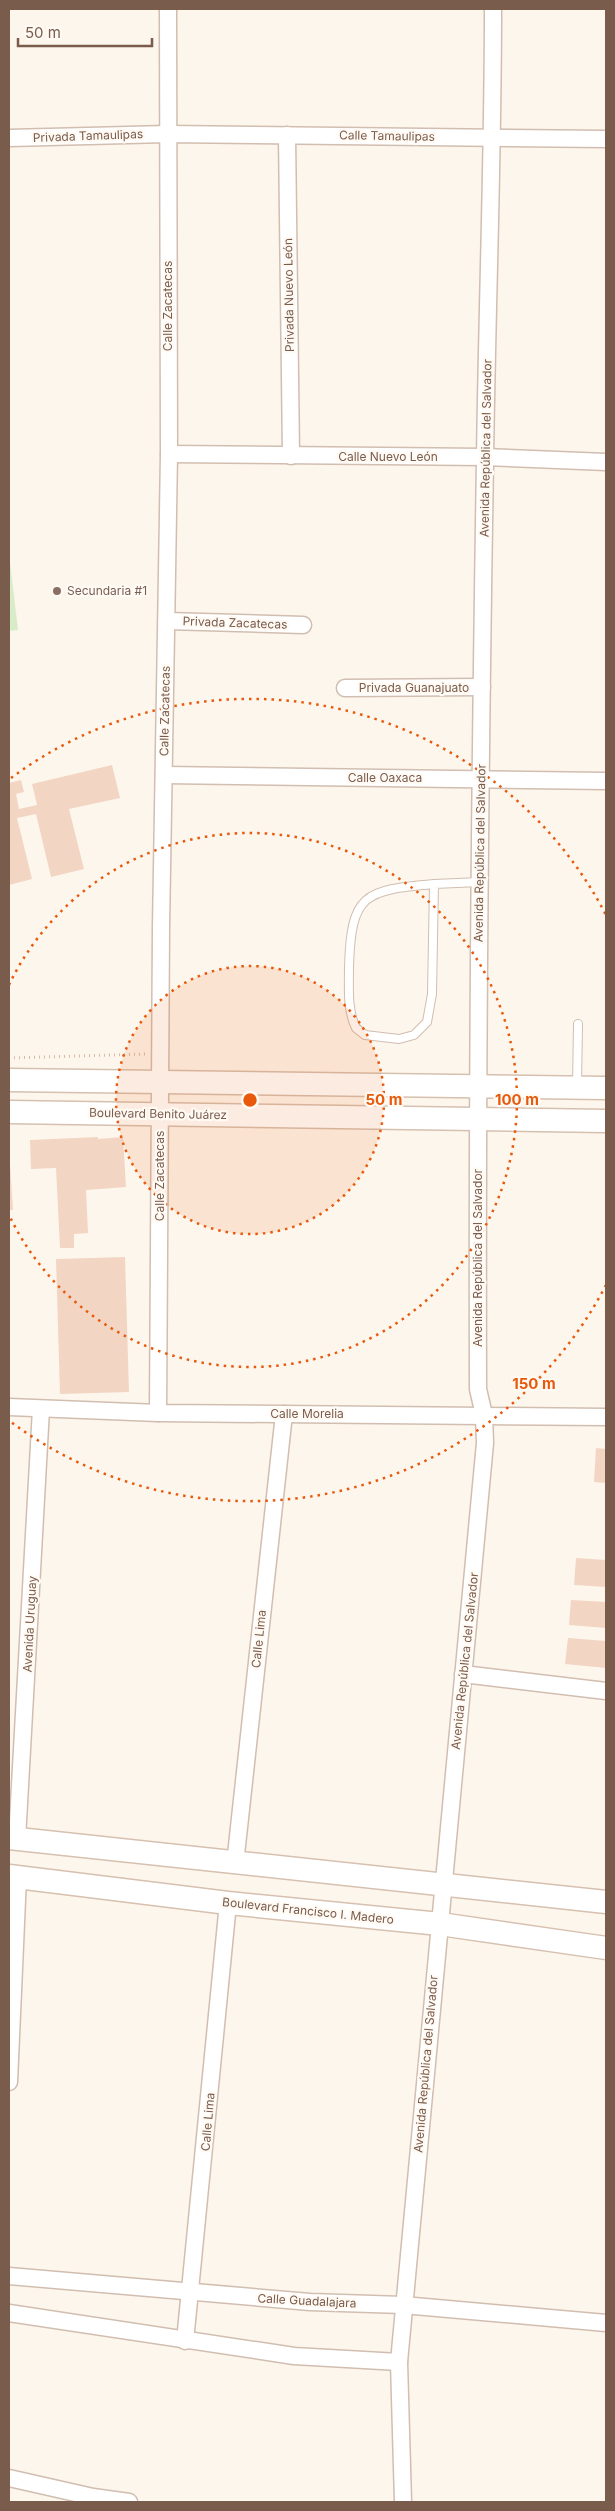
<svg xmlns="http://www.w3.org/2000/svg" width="615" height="2511" font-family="Inter,sans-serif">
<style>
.green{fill:#d8ecc9}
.building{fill:#f3d5c3}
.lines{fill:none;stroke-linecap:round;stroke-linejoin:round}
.lane-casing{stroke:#d1beb0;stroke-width:10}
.street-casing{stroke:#d1beb0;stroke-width:19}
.secondary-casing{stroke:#d6c0b0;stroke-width:25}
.path{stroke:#d9b8a5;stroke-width:3;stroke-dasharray:1 4;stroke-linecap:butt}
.lane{stroke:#fff;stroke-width:8}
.street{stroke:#fff;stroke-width:16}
.secondary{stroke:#fff;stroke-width:22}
.ring{fill:none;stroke:#e8590c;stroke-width:2.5;stroke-dasharray:2.5 5}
.education-dot{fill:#8d6e63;stroke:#fffaf3;stroke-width:2}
.labels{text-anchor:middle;stroke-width:4.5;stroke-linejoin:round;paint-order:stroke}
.street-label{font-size:12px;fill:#7a5c4d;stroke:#fffaf3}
.education-label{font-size:12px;fill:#785e54;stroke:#fffaf3;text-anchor:start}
.centre{fill:#e8590c;stroke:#fffaf3;stroke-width:2.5}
.ring-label{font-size:15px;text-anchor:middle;font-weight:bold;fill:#e8590c;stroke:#fffaf3;stroke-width:4.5;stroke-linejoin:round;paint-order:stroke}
</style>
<rect width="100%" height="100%" fill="#fdf6ec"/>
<path class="green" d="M9 553 18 630 9 631Z"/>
<g class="building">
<path d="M112 765 120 798 69 809 84 869 51 877 36 814 17 818 32 879 9 885V783L21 780 24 792 16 794 19 809 37 805 32 784Z"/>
<path d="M98 1137V1139L123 1137 126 1187 86 1190 88 1233 74 1234V1248H60L56 1168 31 1169 30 1140Z"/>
<path d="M9 1149 13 1210H9Z"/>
<path d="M125 1257 129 1392 60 1394 56 1259Z"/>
<path d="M596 1448 606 1449V1483L594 1482Z"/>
<path d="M576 1558 606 1560V1587L574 1585Z"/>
<path d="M571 1600 606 1602V1628L569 1625Z"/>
<path d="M568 1638 606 1641V1668L565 1664Z"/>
</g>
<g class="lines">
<g class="lane-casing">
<g id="lane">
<path d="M434 884C364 890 351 894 349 967 349 987 347 1010 356 1028L365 1035 399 1039 414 1035 427 1022 432 994 434 884 480 882"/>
<path d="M577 1086 578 1024"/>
</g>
</g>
<g class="street-casing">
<g id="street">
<path d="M287 135 291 456"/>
<path d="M9 138 167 134 606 139"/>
<path d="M169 454 485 457 606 462"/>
<path d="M167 621 303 625"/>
<path d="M345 688 482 687"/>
<path d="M164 775 606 781"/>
<path d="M9 1407 158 1413 606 1417"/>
<path d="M158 1413 161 928 169 454 168 9"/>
<path d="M463 1674 606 1691"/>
<path d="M17 1839 41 1409"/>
<path d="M235 1864 284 1414"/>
<path d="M9 2082 18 1877"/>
<path d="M9 2276 310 2302 403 2305 606 2323"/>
<path d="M9 2313 294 2356 399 2362"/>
<path d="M185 2341 228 1903"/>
<path d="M9 2478 93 2497 129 2502"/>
<path d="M403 2502 399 2362 485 1443 484 1415 478 1389C477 1079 480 769 485 460 487 309 493 159 493 9"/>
</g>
</g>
<g class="secondary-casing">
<g id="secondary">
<path d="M9 1080 606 1088"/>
<path d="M9 1112 606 1121"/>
<path d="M9 1838 606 1902"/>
<path d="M9 1876 228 1903 440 1924 606 1948"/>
</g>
</g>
<path class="path" d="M9 1058 146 1054"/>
<use href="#lane" class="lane"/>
<use href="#street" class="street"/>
<use href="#secondary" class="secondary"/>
</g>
<circle cx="250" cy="1100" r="134" fill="#e8590c" fill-opacity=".12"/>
<g class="ring">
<circle cx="250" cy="1100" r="134"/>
<path d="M9 985A267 267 0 1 1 9 1215"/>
<path d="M606 1285A401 401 0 0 1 11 1422M11 778A401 401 0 0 1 606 915"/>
</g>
<circle class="education-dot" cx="57" cy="591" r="5"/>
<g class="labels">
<g class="street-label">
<text transform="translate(88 136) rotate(-2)" y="4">Privada Tamaulipas</text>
<text transform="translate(387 136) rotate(1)" y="4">Calle Tamaulipas</text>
<text transform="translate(289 295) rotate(-91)" y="4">Privada Nuevo León</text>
<text transform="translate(168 306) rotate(-90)" y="4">Calle Zacatecas</text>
<text transform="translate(486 448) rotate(-89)" y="4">Avenida República del Salvador</text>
<text x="388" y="461">Calle Nuevo León</text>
<text transform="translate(235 623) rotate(2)" y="4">Privada Zacatecas</text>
<text x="414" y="692">Privada Guanajuato</text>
<text transform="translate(165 711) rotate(-89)" y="4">Calle Zacatecas</text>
<text x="385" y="782">Calle Oaxaca</text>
<text transform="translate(480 853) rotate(-89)" y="4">Avenida República del Salvador</text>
<text transform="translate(158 1114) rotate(1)" y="4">Boulevard Benito Juárez</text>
<text transform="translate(160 1176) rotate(-90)" y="4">Calle Zacatecas</text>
<text transform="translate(478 1258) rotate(-90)" y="4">Avenida República del Salvador</text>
<text x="307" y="1418">Calle Morelia</text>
<text transform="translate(30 1624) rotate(-87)" y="4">Avenida Uruguay</text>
<text transform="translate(259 1639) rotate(-84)" y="4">Calle Lima</text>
<text transform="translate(465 1661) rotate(-84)" y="4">Avenida República del Salvador</text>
<text transform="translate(308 1911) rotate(6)" y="4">Boulevard Francisco I. Madero</text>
<text transform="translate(426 2064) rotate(-85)" y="4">Avenida República del Salvador</text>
<text transform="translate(208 2122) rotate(-85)" y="4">Calle Lima</text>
<text transform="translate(307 2301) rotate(3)" y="4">Calle Guadalajara</text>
</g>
<g class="education-label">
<text x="67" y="595">Secundaria #1</text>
</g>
</g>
<circle cx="250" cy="1100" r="8" class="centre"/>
<g class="ring-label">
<text x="384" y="1105">50 m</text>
<text x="517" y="1105">100 m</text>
<text x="534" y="1389">150 m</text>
</g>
<rect width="615" height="2511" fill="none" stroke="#7a5c4d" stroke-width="20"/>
<path d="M18 38v8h134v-8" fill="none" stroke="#7a5c4d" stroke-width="2.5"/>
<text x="25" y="38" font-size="15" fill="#7a5c4d" stroke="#fffaf3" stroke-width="4" paint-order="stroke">50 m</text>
</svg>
